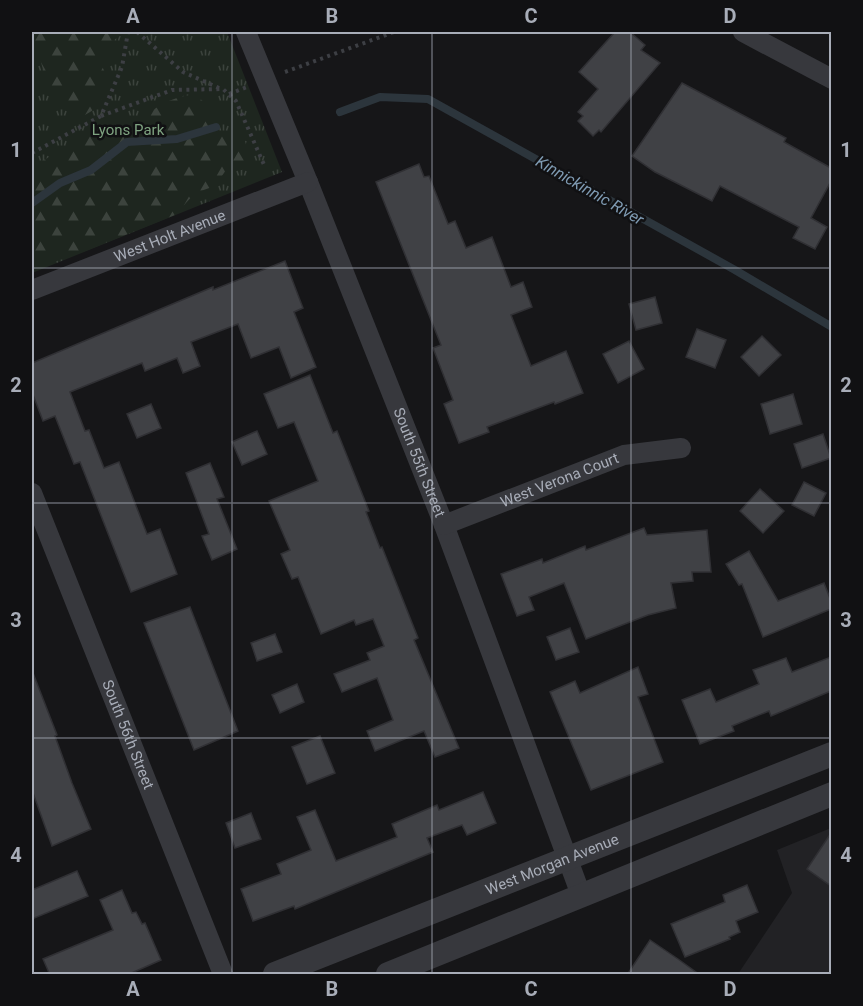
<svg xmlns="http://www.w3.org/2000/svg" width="863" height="1006" font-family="Roboto,sans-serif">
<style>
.built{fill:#222225}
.grass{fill:url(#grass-tufts)}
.forest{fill:url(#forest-firs)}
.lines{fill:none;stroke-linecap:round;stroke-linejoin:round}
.stream{stroke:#2c353c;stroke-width:8}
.building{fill:#404145;stroke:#303034;stroke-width:1.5}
.path{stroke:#3d3f44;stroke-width:4;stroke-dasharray:3 4.5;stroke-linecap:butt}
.minor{stroke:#37383d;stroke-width:20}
.tertiary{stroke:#37383d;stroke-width:24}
.grid{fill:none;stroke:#a8adb8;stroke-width:1.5;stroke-opacity:0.55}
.labels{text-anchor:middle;stroke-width:5;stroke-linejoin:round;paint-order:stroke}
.park-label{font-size:15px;fill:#7fa381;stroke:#111113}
.street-label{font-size:15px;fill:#a8adb8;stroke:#111113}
.water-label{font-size:16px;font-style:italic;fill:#7f9bb3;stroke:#111113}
.neatline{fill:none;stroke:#a8adb8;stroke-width:2}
.grid-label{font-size:20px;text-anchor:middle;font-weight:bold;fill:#a8adb8}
</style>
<defs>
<pattern id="grass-tufts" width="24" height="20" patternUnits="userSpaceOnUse" patternTransform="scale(1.5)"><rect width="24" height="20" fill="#1e261f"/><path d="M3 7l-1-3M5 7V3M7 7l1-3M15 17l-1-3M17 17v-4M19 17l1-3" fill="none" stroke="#3c433d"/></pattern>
<pattern id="forest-firs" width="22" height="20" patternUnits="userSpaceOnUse" patternTransform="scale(1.5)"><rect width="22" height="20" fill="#1e261f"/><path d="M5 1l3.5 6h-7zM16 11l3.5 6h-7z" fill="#3c433d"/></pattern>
</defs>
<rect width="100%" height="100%" fill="#161618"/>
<path class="built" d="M831 828V974H738L792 893 777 850Z"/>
<path class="grass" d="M32 32H227L282 172 32 273Z"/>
<g class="forest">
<path d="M32 32H120V36L106 45 101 64 108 79C101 103 100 110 75 119L54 96 42 66 38 50 32 45Z"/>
<path d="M194 94C209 106 219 113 219 133L244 138 251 161 242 170H226L215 186 195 193 175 215 83 252H32V164L38 163 76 143 92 129 112 132 133 131C153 107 163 100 194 94Z"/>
</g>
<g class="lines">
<g class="stream">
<path d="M340 112 380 97 428 99 735 270 832 327"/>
<path d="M32 203 60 183 91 170 127 142 177 139 216 127"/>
</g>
</g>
<g class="building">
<path d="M615 32H630L645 45 641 50 660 63 601 132 599 130 593 136 578 121 583 116 578 112 598 89 579 72Z"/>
<path d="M682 83 786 138 784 142 831 168V181L811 218 827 227 815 249 793 238 799 227 720 186 712 201 655 172 632 156Z"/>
<path d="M419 164 424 177 429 176 448 224 455 221 466 248 492 237 511 287 523 282 532 307 511 315 531 366 566 351 583 393 555 404 554 402 487 427 489 432 459 443 444 404 453 400 433 348 441 345 376 182Z"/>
<path d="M285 261 303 308 294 312 316 367 291 378 279 347 251 358 238 324 191 342 200 366 183 373 177 358 145 371 142 363 70 392 85 431 89 430 104 468 119 462 147 534 160 529 177 574 131 592 80 462 74 464 55 416 43 421 32 392V363L213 287V290Z"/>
<path d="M655 297 662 323 636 330 629 304Z"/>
<path d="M697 329 726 340 715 368 686 357Z"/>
<path d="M762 336 781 355 759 376 741 357Z"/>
<path d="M629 341 644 369 618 383 603 354Z"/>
<path d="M310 375 333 433 337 431 369 511 366 512 380 548 382 547 418 638 414 640 459 748 435 757 424 731 375 751 367 731 393 720 377 678 342 692 334 674 370 660 367 653 384 646 373 619 356 625 354 620 321 634 298 577 292 579 281 554 290 550 269 501 318 481 294 422 278 428 264 394Z"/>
<path d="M793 394 802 424 770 434 761 404Z"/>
<path d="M151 404 161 428 137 438 127 414Z"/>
<path d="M257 431 267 454 242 465 232 442Z"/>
<path d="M823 434 831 458 802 468 794 444Z"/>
<path d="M210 463 224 497 217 499 237 549 212 560 202 536 209 534 186 473Z"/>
<path d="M804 482 826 493 814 516 792 505Z"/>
<path d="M760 489 784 511 763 533 740 511Z"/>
<path d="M644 528 647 535 707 530 711 572H692L693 581 671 583 676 608 648 615 586 639 564 583 529 597 534 610 517 616 501 574 542 559 543 563 585 546 586 550Z"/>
<path d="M749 551 778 601 824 583 831 601V609L763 637 742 584 739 585 726 564Z"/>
<path d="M190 607 238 731 194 750 144 623Z"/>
<path d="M570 628 579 652 556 660 547 637Z"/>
<path d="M275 634 282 652 257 661 251 643Z"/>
<path d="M831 657V691L771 716 769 711 732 726 734 731 700 744 682 700 710 689 716 702 759 684 753 670 786 658 792 672Z"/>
<path d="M638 667 648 694 638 697 663 762 591 790 550 692 575 681 580 693Z"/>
<path d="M33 673 57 735 55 736 72 783 91 829 52 846 32 790V674Z"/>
<path d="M297 684 304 702 280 713 272 695Z"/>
<path d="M320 736 335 773 307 784 292 747Z"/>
<path d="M483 792 496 823 467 835 462 825 427 838 433 852 295 909 294 906 253 921 241 889 281 874 277 864 311 850 297 817 315 810 336 861 397 837 392 824 437 805 439 810Z"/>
<path d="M251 813 261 839 235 848 226 823Z"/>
<path d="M831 833V886L807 869Z"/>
<path d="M77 871 88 896 32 919V890Z"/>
<path d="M747 885 758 912 736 921 740 932 729 937 730 939 685 957 671 924 725 902 723 895Z"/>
<path d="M122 890 132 913 136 912 142 924 145 923 161 960 127 975H50L43 959 113 930 100 900Z"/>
<path d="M650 940 678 959 700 975H627Z"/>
</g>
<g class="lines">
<g class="path">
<path d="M137 32 183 72 219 88"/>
<path d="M285 72 394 32"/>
<path d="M229 94 247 87"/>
<path d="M101 116 172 90 223 89 236 101 265 167"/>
<path d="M32 153 101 116 122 67 128 32"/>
</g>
<g class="minor">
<path id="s1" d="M246 32 308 182 444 525 581 895"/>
<path d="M743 32 832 79"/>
<path id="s2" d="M32 290 308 182"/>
<path id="s3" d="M32 493 223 974"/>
<path id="s4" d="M444 525 624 455 681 448"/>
</g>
<g class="tertiary">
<path id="s5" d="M275 974 832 754"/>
<path d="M388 974 832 794"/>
</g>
</g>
<path class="grid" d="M232 32V974M432 32V974M631 32V974M32 268H832M32 503H832M32 738H832"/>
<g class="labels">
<g class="park-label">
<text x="128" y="135">Lyons Park</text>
</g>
<g class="street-label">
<text dy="5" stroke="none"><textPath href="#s2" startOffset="148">West Holt Avenue</textPath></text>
<text dy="5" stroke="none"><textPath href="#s1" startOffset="464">South 55th Street</textPath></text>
<text dy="5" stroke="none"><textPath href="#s4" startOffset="124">West Verona Court</textPath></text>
<text dy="5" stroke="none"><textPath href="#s3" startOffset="260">South 56th Street</textPath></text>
<text dy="5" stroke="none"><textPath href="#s5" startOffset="298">West Morgan Avenue</textPath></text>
</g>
<g class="water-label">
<text transform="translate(590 190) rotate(30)" y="6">Kinnickinnic River</text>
</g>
</g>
<rect width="863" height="1006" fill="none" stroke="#111113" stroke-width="66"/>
<rect x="33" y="33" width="797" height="940" class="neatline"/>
<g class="grid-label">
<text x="133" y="23">A</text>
<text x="332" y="23">B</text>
<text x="531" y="23">C</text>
<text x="730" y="23">D</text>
<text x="16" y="157">1</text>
<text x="846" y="157">1</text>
<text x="16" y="392">2</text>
<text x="846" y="392">2</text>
<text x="16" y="627">3</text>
<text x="846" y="627">3</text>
<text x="16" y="862">4</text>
<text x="846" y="862">4</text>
<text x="133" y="996">A</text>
<text x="332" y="996">B</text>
<text x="531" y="996">C</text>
<text x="730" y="996">D</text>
</g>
</svg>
